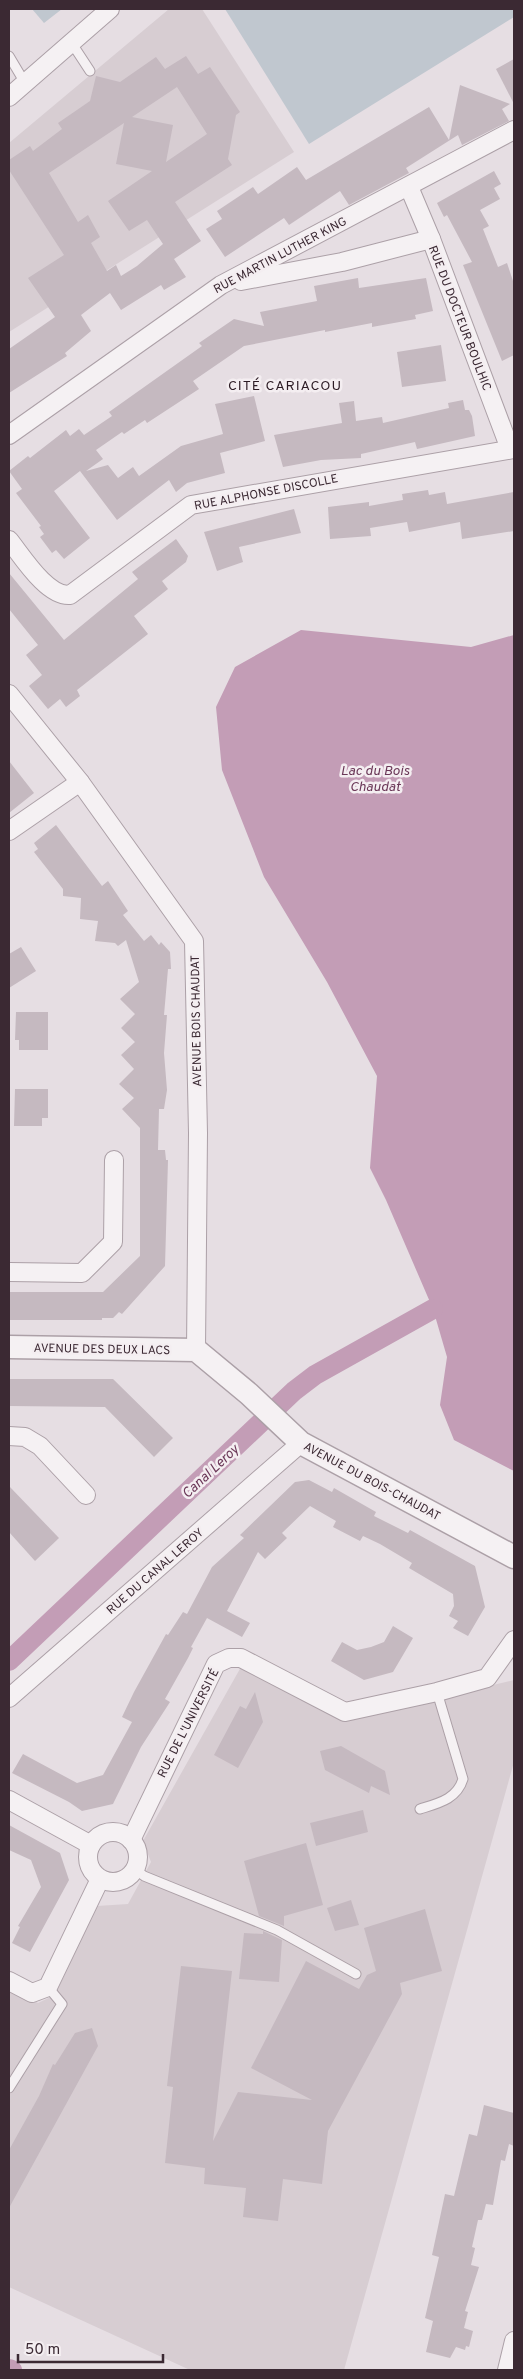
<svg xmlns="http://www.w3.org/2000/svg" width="523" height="2379" font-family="Overpass,sans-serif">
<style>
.built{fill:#d7cdd2}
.green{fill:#c0c7cf}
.water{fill:#c39db6}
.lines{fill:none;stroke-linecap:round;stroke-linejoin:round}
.canal{stroke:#c39db6;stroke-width:20}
.building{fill:#c5b9c0;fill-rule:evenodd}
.service-casing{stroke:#aca0a7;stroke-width:11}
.minor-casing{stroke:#aca0a7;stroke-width:20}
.tertiary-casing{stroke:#aca0a7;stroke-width:25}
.service{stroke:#f5f1f3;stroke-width:9}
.minor{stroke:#f5f1f3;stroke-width:18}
.tertiary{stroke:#f5f1f3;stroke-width:22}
.labels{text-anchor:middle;stroke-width:5;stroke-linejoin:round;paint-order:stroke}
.street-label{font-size:12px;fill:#3b2933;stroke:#f4eef1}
.neighbourhood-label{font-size:14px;letter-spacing:1px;fill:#2c1b24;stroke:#f4eef1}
.water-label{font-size:14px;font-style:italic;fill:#6b3858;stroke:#f4eef1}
</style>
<rect width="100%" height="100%" fill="#e6dee3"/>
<g class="built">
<path d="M169 9H202L294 152 9 332V143Z"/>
<path d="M241 1667 344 1720 514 1680V1762L344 2370H190L9 2287V1988L38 2003 55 1995 97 1906 128 1904 151 1862 143 1841Z"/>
</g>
<g class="green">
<path d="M32 9H62L44 23Z"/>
<path d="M225 9H514V17L309 144Z"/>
</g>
<path class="water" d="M301 630 471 647 514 635V1471L454 1440 440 1405 447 1357 433 1309 386 1200 370 1168 377 1076 327 982 264 877 222 770 216 707 235 667Z"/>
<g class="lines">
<g class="canal">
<path d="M9 1661 294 1391 315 1375 433 1309"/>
<path d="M9 2369 12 2370"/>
</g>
</g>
<g class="building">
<path d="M186 56 198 74 210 67 240 112 236 115 228 159 232 165 175 202 201 241 174 259 186 277 164 290 161 285 121 310 110 293 81 315 91 331 65 353 67 356 9 393V349L55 317 28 278 64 255 9 170V160L30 146 33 151 62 129 58 123 90 101 96 76 120 82 156 57 165 69ZM177 87 207 134 166 162 173 125 132 117ZM124 123 116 164 152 171 108 201 129 231 147 220 163 244 137 266 121 276 116 265 107 271 91 243 100 237 88 215 78 222 49 173Z"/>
<path d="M514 59V104L496 69Z"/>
<path d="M460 85 510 104 502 109 509 121 462 145 458 135 406 168 409 173 349 205 340 191 289 225 284 218 225 257 206 229 222 219 217 211 253 187 258 194 297 167 306 180 429 107 449 140Z"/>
<path d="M494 171 501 184 494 188 500 199 480 210 489 226 483 229 498 267 507 263 514 284V355L502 361 463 265 472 262 447 215 444 217 437 203Z"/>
<path d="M358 278 359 288 426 278 433 311 415 315 416 319 372 327V323L325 332V330L244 346 193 381 199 389 147 423 145 420 124 434 122 432 96 450 103 459 86 471 108 465 118 478 133 467 139 476 181 446 223 434 215 404 254 396 265 441 220 453 225 473 187 483 176 492 169 480 117 520 80 471 54 491 90 538 64 559 56 550 52 553 40 537 44 534 39 527 41 526 16 493 22 489 9 471 28 456 30 458 66 430 70 436 79 429 84 435 112 416 109 412 202 346 199 343 234 319 264 326 260 312 317 301 314 286Z"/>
<path d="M441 345 446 381 402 387 397 352Z"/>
<path d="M463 400 465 410H469L472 416 475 436 417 449 415 442 361 454V458L321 460 283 467 274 435 342 423 339 403 354 401 356 421 382 417 383 423 449 408 448 403Z"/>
<path d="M428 490 429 495 445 492 447 504 514 492V531L462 539 460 522 409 532 407 522 370 528 371 536 330 539 328 507 369 502V506L403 500 402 494Z"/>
<path d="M294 509 301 533 239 547 243 562 217 571 204 532Z"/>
<path d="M176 539 188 556 186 562 162 581 168 589 134 616 148 634 77 690 80 696 66 707 60 699 48 709 29 686 42 675 26 655 38 645 9 609V573L64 640 138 579 132 572Z"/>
<path d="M9 761 34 793 9 813Z"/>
<path d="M56 825 102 886 108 881 128 911 123 915 144 941 151 935 159 945 161 942 170 952 171 969H168L164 1015H167L164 1053 167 1090 164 1109H159L158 1150H165L166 1160H168L165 1266 122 1314 119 1312 113 1318H102V1320H9V1292H103L140 1256V1128L122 1109 134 1098 119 1084 134 1069 121 1055 135 1042 121 1028 135 1014 120 999 139 982 126 940 118 946 115 943 95 941 98 921 80 919 81 898 63 896V889L34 852 38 849 34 843Z"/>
<path d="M21 947 36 971 9 988V954Z"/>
<path d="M16 1012H48V1050H19V1040H15Z"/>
<path d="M15 1089H48V1118H42V1126H14Z"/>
<path d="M9 1379H113L173 1438 154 1457 105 1407 9 1406Z"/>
<path d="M309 1480 332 1492 334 1488 376 1512 374 1516 408 1533 410 1530 475 1566 485 1607 468 1636 453 1628 458 1621 449 1616 454 1606 453 1594 409 1568 412 1563 380 1544 363 1536 360 1541 333 1527 336 1521 310 1506 282 1533 287 1538 265 1559 258 1552 227 1611 250 1623 242 1637 207 1618 191 1647 193 1648 188 1658 165 1699 170 1702 141 1747 113 1804 82 1811 69 1802 12 1773 23 1754 77 1783 103 1775 132 1722 122 1717 134 1692 166 1634 168 1635 183 1612 187 1614 212 1567 244 1538 240 1535 295 1482Z"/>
<path d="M9 1486 59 1538 35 1561 9 1532Z"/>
<path d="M393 1626 413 1638 393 1672 364 1680 331 1661 342 1642 357 1650 371 1647 384 1642Z"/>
<path d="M255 1692 263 1722 238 1768 214 1755 240 1706 246 1709Z"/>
<path d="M341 1746 385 1771 390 1795 371 1786 369 1793 325 1770 320 1751Z"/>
<path d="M363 1810 368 1832 316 1846 310 1823Z"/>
<path d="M9 1825 60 1853 69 1880 30 1952 12 1943 20 1927 18 1926 41 1887 31 1860 9 1850Z"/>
<path d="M306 1843 323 1905 284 1916V1926L259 1916 244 1861Z"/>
<path d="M351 1900 359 1925 335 1931 327 1908Z"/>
<path d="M425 1909 442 1971 400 1983 402 1994 328 2131 322 2184 283 2179 278 2221 243 2217 246 2188 204 2184 205 2168 165 2163 173 2087 167 2086 181 1966 232 1971 213 2141 238 2092 312 2100 251 2068 306 1961 359 1989 367 1975 376 1971 364 1928Z"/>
<path d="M263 1931 282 1940 279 1982 239 1979 244 1933 263 1934Z"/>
<path d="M92 2028 98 2046 9 2208V2150L39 2096 53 2064 55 2065 75 2033Z"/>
<path d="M484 2105 514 2113V2146L509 2144 505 2161 501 2160 493 2205 486 2204 482 2220H478L472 2247 475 2248 471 2265 479 2267 465 2311 468 2312 464 2328 473 2331 469 2347 466 2346 465 2350 456 2347 450 2358 426 2352 433 2321 425 2318 439 2257 432 2255 445 2194 454 2196 469 2134 477 2136Z"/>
</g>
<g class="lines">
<g class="service-casing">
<g id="service">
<path d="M71 42 90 71"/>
<path d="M9 56 25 83"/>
<path d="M420 1809C439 1803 457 1799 463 1779L437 1692"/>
<path d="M135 1869 144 1876 277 1930 356 1974"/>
<path d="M9 2088 62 2004 48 1987"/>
</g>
</g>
<g class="minor-casing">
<g id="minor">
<path d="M9 97 110 9"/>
<path d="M409 187 431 239 510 449"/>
<path d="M241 281 342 262 431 239"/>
<path d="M9 435 221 285 514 130"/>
<path d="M9 540C22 556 47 597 70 595L191 505 514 449"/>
<path d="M9 694 80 782 194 941 198 1133 196 1350"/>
<path d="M9 831 80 782"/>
<path d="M9 1272 82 1273 113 1242 114 1160"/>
<path d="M9 1436 25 1437 40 1446 86 1495"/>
<path d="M9 1698 301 1443"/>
<path d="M9 1800 91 1845"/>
<circle cx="113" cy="1857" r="25"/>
<path d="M131 1840 216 1664 229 1658H241L345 1712 437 1692 487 1678 514 1640"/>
<path d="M9 1981 32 1993 48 1987 100 1879"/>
<path d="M507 2370 514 2341"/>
</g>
</g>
<g class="tertiary-casing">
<path id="tertiary" d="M9 1347 196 1350 249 1394 301 1443 514 1557"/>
</g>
<use href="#service" class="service"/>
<use href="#minor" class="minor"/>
<use href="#tertiary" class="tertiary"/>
</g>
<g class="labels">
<g class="street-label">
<text transform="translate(280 255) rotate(-28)" y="4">RUE MARTIN LUTHER KING</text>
<text transform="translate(460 318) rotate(69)" y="4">RUE DU DOCTEUR BOULHIC</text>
<text transform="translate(266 492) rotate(-11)" y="4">RUE ALPHONSE DISCOLLE</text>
<text transform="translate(196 1021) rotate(-91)" y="4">AVENUE BOIS CHAUDAT</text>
<text transform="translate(102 1349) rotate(1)" y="4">AVENUE DES DEUX LACS</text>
<text transform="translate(372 1481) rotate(28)" y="4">AVENUE DU BOIS-CHAUDAT</text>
<text transform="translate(155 1571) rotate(-41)" y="4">RUE DU CANAL LEROY</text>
<text transform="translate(188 1723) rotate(-63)" y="4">RUE DE L'UNIVERSITÉ</text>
</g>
<g class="neighbourhood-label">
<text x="285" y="390">CITÉ CARIACOU</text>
</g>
<g class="water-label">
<text x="375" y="775">Lac du Bois<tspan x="375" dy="16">Chaudat</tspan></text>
<text transform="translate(210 1471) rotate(-43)" y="5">Canal Leroy</text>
</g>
</g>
<rect width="523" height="2379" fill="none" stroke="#3b2933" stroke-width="20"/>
<path d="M18 2354v8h145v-8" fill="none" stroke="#3b2933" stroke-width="2.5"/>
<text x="25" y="2354" font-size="15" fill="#3b2933" stroke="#f4eef1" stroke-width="4" paint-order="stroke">50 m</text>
</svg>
